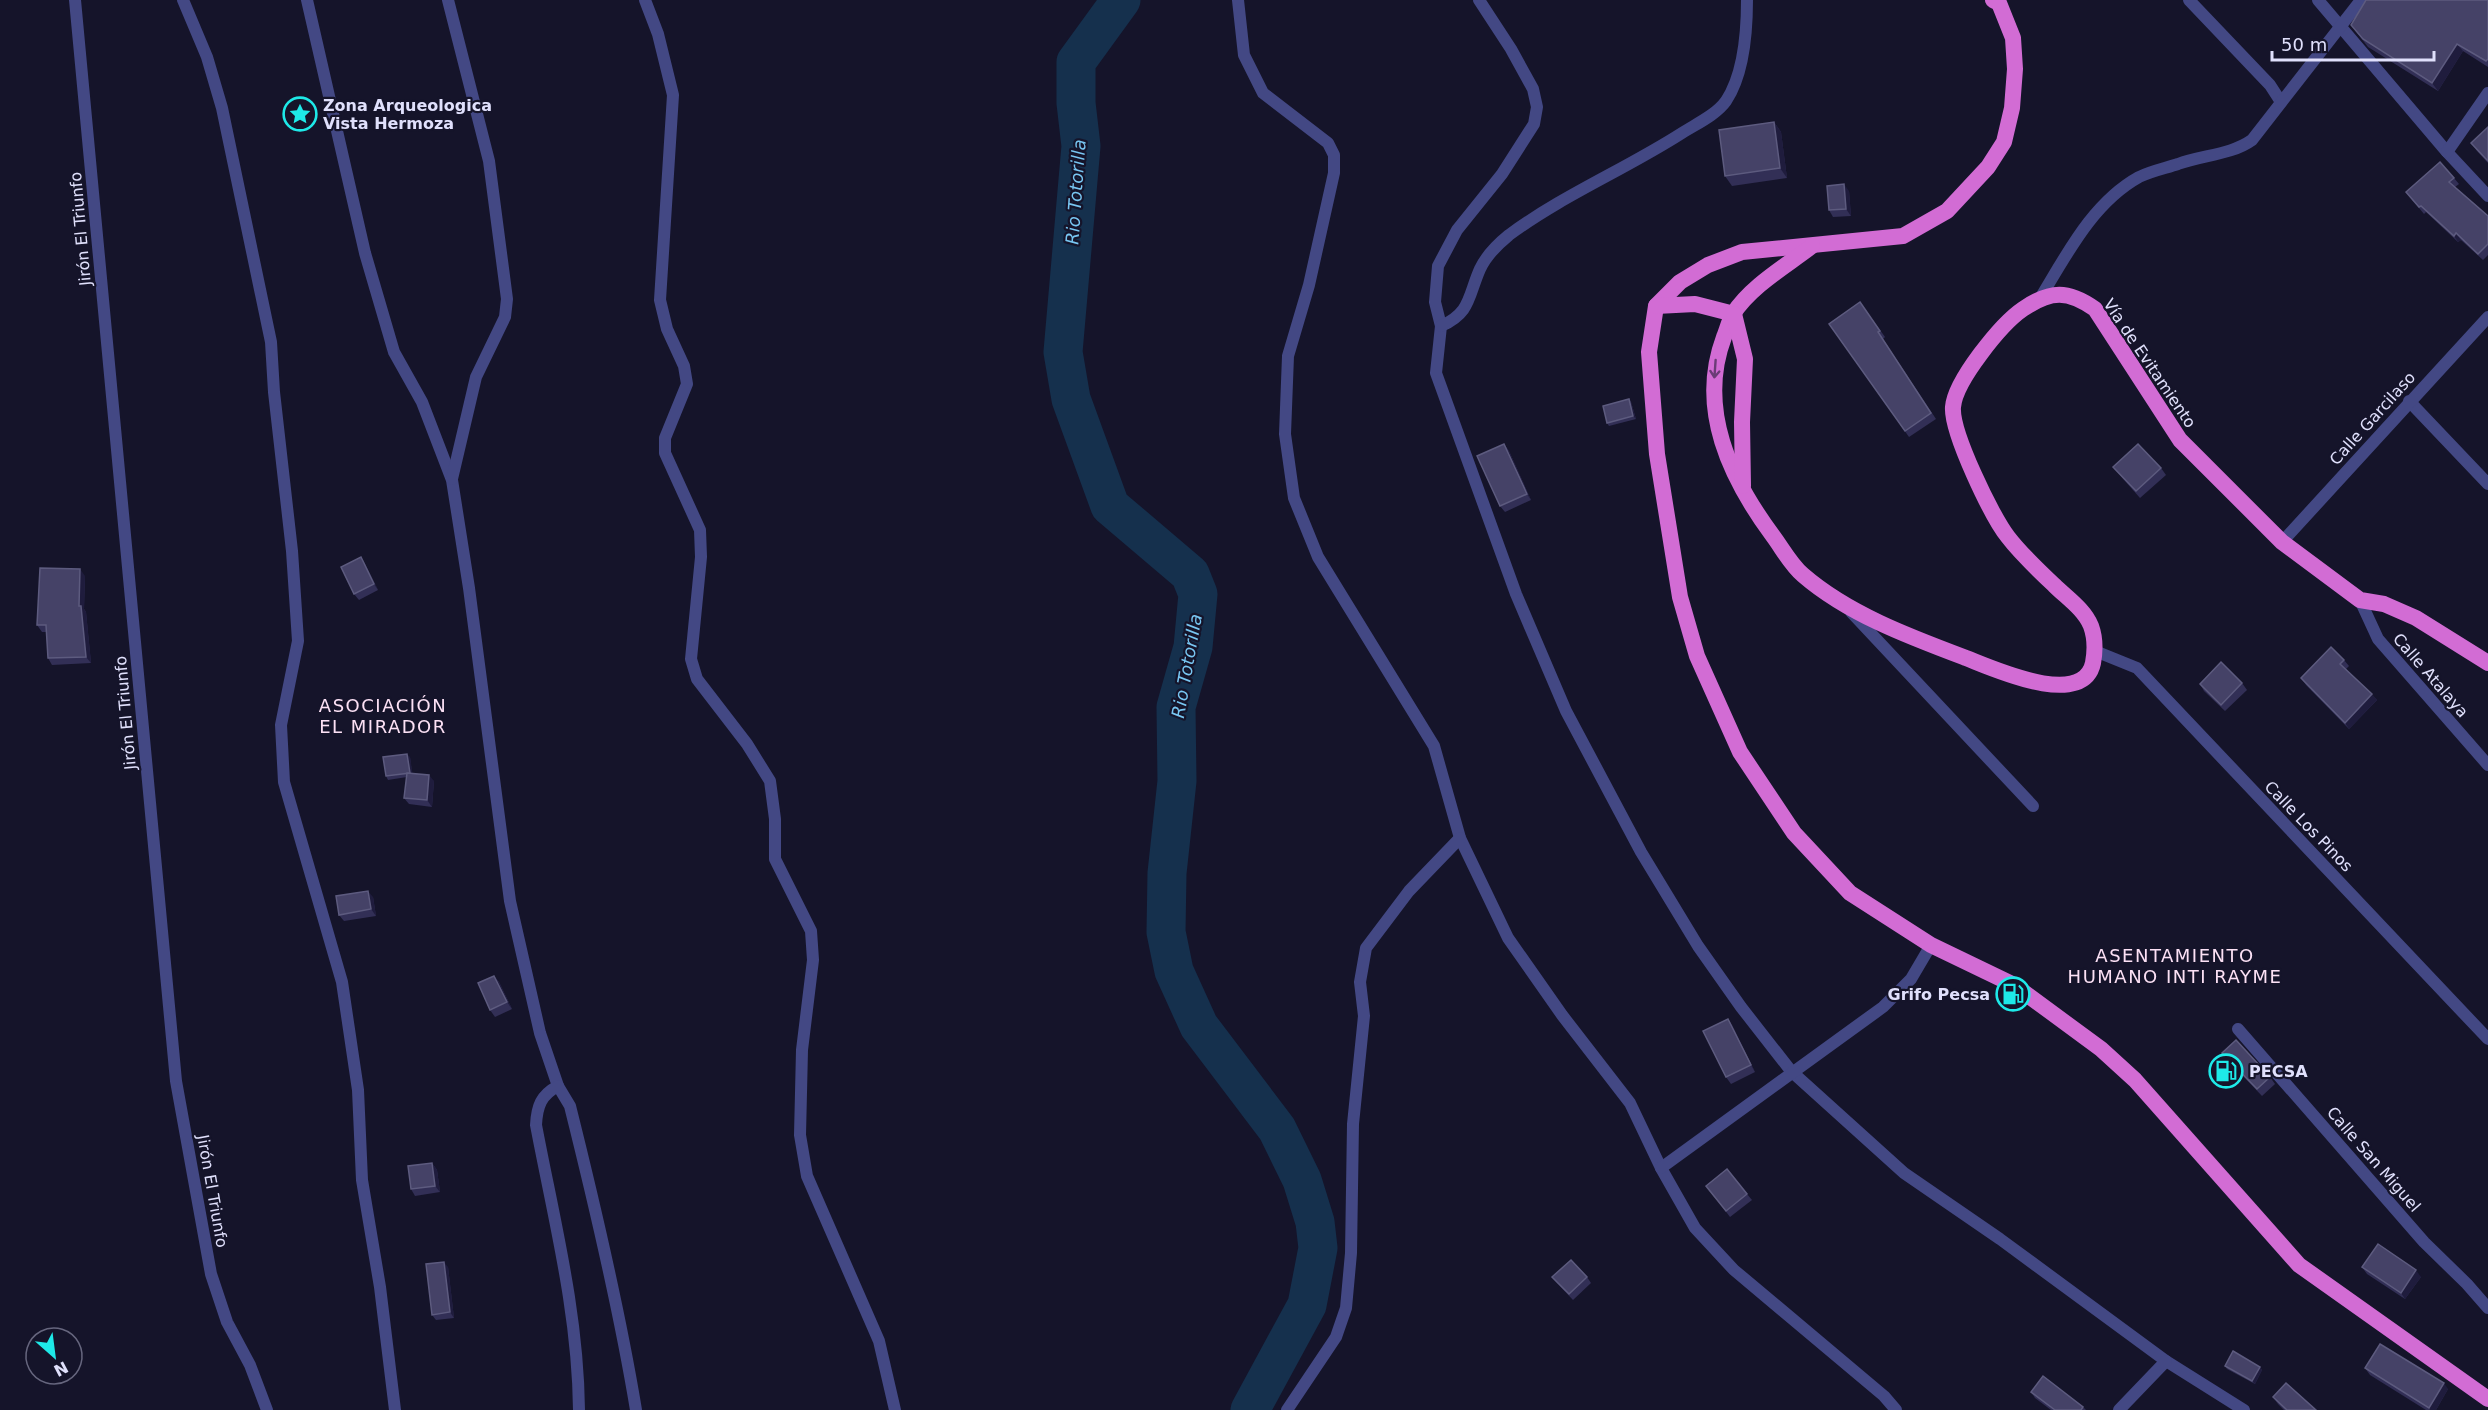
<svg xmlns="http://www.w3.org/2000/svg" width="2488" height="1410" font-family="'DejaVu Sans',sans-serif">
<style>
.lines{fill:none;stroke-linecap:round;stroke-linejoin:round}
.river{stroke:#15304d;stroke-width:39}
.minor{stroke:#434884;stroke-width:12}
.trunk{stroke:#d26cd4;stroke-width:16}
.wall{fill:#322f56}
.shaded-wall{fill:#1f1c3d}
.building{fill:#454267;stroke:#5d5b7f;stroke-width:1.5}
.oneway{stroke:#6a3c76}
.labels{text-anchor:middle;stroke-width:4.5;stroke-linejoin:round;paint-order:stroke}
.poi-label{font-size:16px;font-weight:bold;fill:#e0e0fc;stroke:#15142a;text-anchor:start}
.street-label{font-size:16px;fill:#e0e0fc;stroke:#15142a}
.water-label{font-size:18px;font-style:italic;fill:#78c6f2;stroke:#15142a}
.neighbourhood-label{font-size:18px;letter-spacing:1.5px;fill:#fce1f5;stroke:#15142a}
</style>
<rect width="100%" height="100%" fill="#15142a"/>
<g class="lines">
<path class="river" d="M1121 0 1076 62V103L1081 146 1063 352 1071 399 1110 506 1190 574 1198 594 1193 647 1176 707 1177 781 1167 873 1166 932 1174 971 1199 1026 1277 1129 1302 1180 1315 1222 1318 1248 1307 1305 1250 1410"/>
<g class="minor">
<path d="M75 0 176 1081 211 1274 227 1322 250 1365 267 1410"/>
<path d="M183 0 207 57 222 108 271 342 274 392 292 551 298 641 281 725 284 782 342 982 358 1090 362 1180 380 1287 395 1410"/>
<path d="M307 0 365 253 394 352 422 402 452 480 469 588 510 901 540 1033 558 1086"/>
<path d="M448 0 489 161 507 299 505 317 476 377 452 479"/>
<path d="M645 0 658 34 673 95 660 300 667 329 684 366 687 384 665 438V453L700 530 701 557 691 659 697 679 747 744 770 781 775 819V859L811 931 813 960 802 1050 800 1135 807 1176 879 1341 895 1410"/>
<path d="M1238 0 1244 55 1263 93 1328 143 1334 155V173L1309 285 1288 356 1285 434 1294 498 1318 557 1434 746 1460 838 1508 938 1562 1015 1630 1103 1661 1168 1695 1228 1734 1270 1884 1396 1896 1410"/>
<path d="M1479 0 1511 49 1533 89 1537 107 1534 124 1502 174 1457 230 1438 266 1435 302 1441 326 1436 373 1516 594 1566 711 1641 852 1698 946 1741 1007 1791 1071 1904 1173 2000 1239 2166 1361 2244 1410"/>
<path d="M2189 0 2270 85 2281 102"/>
<path d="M2318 0 2447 152 2488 196"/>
<path d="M2447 152 2488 93"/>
<path d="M2039 300C2066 256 2092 203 2139 177 2151 171 2166 168 2178 164 2202 155 2231 155 2252 140L2361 0"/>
<path d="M1441 326C1471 313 1468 296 1480 269 1486 256 1498 244 1509 235 1563 195 1626 169 1682 133 1696 124 1716 115 1726 101 1744 74 1747 32 1747 0"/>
<path d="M2409 401 2488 484"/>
<path d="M2282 542 2488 317"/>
<path d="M2360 600 2378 639 2488 765"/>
<path d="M1851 612 2033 806"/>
<path d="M2095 651 2137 668 2488 1039"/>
<path d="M2238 1029 2424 1242 2467 1284 2488 1308"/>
<path d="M1661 1168 1883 1007 1911 979 1931 945"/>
<path d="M579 1410C578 1312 554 1220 536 1125 537 1106 541 1095 558 1086L570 1106C595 1206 619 1307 636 1410"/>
<path d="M1287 1410 1336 1337 1346 1308 1351 1253 1353 1124 1364 1016 1360 982 1366 948 1409 891 1460 838"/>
<path d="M2119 1410 2166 1361"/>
</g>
<g class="trunk">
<path d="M1993 0 1999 3 2013 38 2015 69 2012 108 2004 142 1988 167 1947 211 1903 236 1742 252 1708 265 1680 282 1656 306 1649 352 1657 454 1680 597 1697 656 1740 752 1794 833 1850 893 1931 945 2014 985 2101 1049 2135 1080 2299 1265 2488 1399"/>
<path d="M1812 246C1786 266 1751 286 1733 314 1729 321 1727 330 1724 337 1697 409 1730 478 1773 536 1782 548 1791 565 1803 575 1848 614 1910 637 1966 658 1992 668 2083 710 2093 663 2095 652 2095 637 2091 626 2084 609 2067 598 2054 585 2038 570 2021 554 2008 537 1992 517 1951 432 1953 407 1955 381 2001 324 2023 309 2051 290 2068 290 2095 309L2180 440 2282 542 2360 600 2384 604 2416 618 2488 663"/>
<path d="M1656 306 1695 304 1734 314"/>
<path d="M1734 314 1745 359 1742 422 1743 486"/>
</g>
</g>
<g class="wall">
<path d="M2488 0V67L2463 51 2438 91 2368 47 2351 25Z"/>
<path d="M1774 122 1781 132 1787 178 1732 186 1725 176Z"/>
<path d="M2488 127V163L2477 151 2471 143Z"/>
<path d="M2454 178 2459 184 2455 187 2488 216V255L2483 260 2461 240 2458 242 2426 212 2424 214 2406 192Z"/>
<path d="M1849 191 1851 216 1833 217 1829 210Z"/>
<path d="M1860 302 1885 337 1883 339 1936 419 1909 437 1829 324Z"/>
<path d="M1629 399 1631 402 1636 419 1609 426 1607 423Z"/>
<path d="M1504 444 1509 451 1531 500 1505 512 1500 506Z"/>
<path d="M2113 467 2161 468 2166 475 2140 498 2118 473Z"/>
<path d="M361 557 365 564 378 590 359 600 354 594Z"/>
<path d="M85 576 84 609 86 612 91 663 52 665 48 658 46 632H42L37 625Z"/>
<path d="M2344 660 2349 666 2346 669 2377 700 2349 729 2306 685 2301 678Z"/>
<path d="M2242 683 2247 690 2225 711 2204 691 2200 684Z"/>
<path d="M410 757 412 773 434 781 432 807 409 804 404 798 407 777 388 780 386 776Z"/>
<path d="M373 897 376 916 344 921 339 915Z"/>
<path d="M494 976 499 982 512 1009 495 1017 490 1010Z"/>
<path d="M1728 1019 1732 1025 1755 1072 1731 1084 1726 1077Z"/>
<path d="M2222 1053 2270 1077 2275 1084 2262 1096 2227 1059Z"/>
<path d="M432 1163 437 1170 440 1192 415 1196 411 1189Z"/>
<path d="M1711 1192 1747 1194 1752 1200 1730 1217Z"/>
<path d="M448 1267 454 1318 436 1320 432 1315Z"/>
<path d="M2362 1267 2421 1277 2405 1299 2367 1274Z"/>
<path d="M1552 1277H1587L1591 1283 1573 1300 1557 1283Z"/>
<path d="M2225 1366 2260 1367 2262 1370 2255 1384 2227 1369Z"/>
<path d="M2365 1368 2448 1389 2436 1410H2426L2370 1375Z"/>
<path d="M2031 1392 2083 1407 2086 1410H2051L2035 1398Z"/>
<path d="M2273 1397 2316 1410H2284L2278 1404Z"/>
</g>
<g class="shaded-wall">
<path d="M2457 44 2463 51 2438 91 2432 83Z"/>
<path d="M1774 122 1781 132 1787 178 1780 168Z"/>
<path d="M1844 184 1849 191 1851 216 1846 209Z"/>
<path d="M2456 233 2461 240 2458 242 2454 236Z"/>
<path d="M1629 399 1631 402 1636 419 1633 416Z"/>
<path d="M1504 444 1509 451 1531 500 1527 494Z"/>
<path d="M361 557 365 564 378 590 374 584Z"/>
<path d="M80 569 85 576 84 609 86 612 91 663 86 657 79 606Z"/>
<path d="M2372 694 2377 700 2349 729 2345 723Z"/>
<path d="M407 754 410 757 413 776 410 773Z"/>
<path d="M429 775 434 781 432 807 427 800Z"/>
<path d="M368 891 373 897 376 916 371 909Z"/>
<path d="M494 976 499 982 512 1009 507 1002Z"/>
<path d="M1728 1019 1732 1025 1755 1072 1751 1065Z"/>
<path d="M432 1163 437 1170 440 1192 435 1186Z"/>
<path d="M444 1262 448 1267 454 1318 450 1312Z"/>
<path d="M2416 1270 2421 1277 2405 1299 2401 1293Z"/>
<path d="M2260 1367 2262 1370 2255 1384 2252 1381Z"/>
<path d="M2444 1383 2448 1389 2436 1410H2430L2429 1408Z"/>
</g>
<g class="building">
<path d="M2366 0H2488V59L2486 61 2457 44 2432 83 2363 39 2351 25Z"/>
<path d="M1774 122 1780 168 1725 176 1719 130Z"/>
<path d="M2488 127V161L2471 143Z"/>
<path d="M2440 162 2454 178 2449 182 2488 216V244L2478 254 2456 233 2454 236 2421 206 2419 207 2406 192Z"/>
<path d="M1844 184 1846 209 1829 210 1827 186Z"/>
<path d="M1860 302 1880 331 1878 332 1931 413 1905 431 1829 324Z"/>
<path d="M1629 399 1633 416 1607 423 1603 406Z"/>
<path d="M1504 444 1527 494 1500 506 1477 456Z"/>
<path d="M2138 444 2161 468 2136 491 2113 467Z"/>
<path d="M361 557 374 584 354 594 341 567Z"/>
<path d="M40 568 80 569 79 606H81L86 657 48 658 46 625H37Z"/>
<path d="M2331 647 2344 660 2340 664 2372 694 2345 723 2301 678Z"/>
<path d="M2221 662 2242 683 2221 705 2200 684Z"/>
<path d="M407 754 410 773 386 776 383 757Z"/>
<path d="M407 773 429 775 427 800 404 798Z"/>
<path d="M368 891 371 909 339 915 336 896Z"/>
<path d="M494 976 507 1002 490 1010 478 983Z"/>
<path d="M1728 1019 1751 1065 1726 1077 1703 1031Z"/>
<path d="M2236 1040 2270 1077 2257 1089 2222 1053Z"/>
<path d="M432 1163 435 1186 411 1189 408 1166Z"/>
<path d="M1727 1169 1747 1194 1726 1211 1706 1186Z"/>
<path d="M2378 1244 2416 1270 2401 1293 2362 1267Z"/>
<path d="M1571 1260 1587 1277 1569 1294 1552 1277Z"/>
<path d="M444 1262 450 1312 432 1315 426 1264Z"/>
<path d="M2380 1344 2444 1383 2429 1408 2365 1368Z"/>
<path d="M2233 1351 2260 1367 2252 1381 2225 1366Z"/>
<path d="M2043 1376 2083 1407 2081 1410H2055L2031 1392Z"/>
<path d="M2286 1383 2316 1410H2287L2273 1397Z"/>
</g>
<defs><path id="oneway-shaft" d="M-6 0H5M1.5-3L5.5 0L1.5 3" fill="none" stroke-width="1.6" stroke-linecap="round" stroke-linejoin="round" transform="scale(1.5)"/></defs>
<use class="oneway" href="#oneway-shaft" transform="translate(1715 369) rotate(94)"/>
<defs>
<g id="sight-ring" transform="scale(1.725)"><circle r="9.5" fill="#15142a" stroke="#1ee9e8" stroke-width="1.5"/><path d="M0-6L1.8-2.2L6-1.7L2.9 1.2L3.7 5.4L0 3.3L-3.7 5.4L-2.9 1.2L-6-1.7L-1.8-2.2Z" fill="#1ee9e8"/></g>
<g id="fuel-ring" transform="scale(1.725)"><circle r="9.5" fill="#15142a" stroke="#1ee9e8" stroke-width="1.5"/><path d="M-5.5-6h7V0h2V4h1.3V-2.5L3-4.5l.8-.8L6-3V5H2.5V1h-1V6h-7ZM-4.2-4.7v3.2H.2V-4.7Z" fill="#1ee9e8"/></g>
</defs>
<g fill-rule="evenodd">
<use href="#sight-ring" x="300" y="114"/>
<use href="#fuel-ring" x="2013" y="994"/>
<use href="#fuel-ring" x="2226" y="1071"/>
</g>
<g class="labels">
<g class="poi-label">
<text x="323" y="111">Zona Arqueologica<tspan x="323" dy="18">Vista Hermoza</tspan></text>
<text x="1990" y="1000" text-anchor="end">Grifo Pecsa</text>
<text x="2249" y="1077">PECSA</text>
</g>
<g class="street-label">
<text transform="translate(80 229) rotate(-95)" y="6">Jirón El Triunfo</text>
<text transform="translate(2150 363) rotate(56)" y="6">Vía de Evitamiento</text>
<text transform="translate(2372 418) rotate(-48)" y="6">Calle Garcilaso</text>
<text transform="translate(2431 675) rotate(49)" y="6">Calle Atalaya</text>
<text transform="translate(125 713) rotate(-95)" y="6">Jirón El Triunfo</text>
<text transform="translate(2309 826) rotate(46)" y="6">Calle Los Pinos</text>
<text transform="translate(2374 1159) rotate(49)" y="6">Calle San Miguel</text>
<text transform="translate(213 1191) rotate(80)" y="6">Jirón El Triunfo</text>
</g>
<g class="water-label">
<text transform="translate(1076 192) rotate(-86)" y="6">Rio Totorilla</text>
<text transform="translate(1187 666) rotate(-80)" y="6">Rio Totorilla</text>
</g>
<g class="neighbourhood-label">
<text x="383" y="712">ASOCIACIÓN<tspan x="383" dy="21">EL MIRADOR</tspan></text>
<text x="2175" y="962">ASENTAMIENTO<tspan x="2175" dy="21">HUMANO INTI RAYME</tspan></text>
</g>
</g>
<g transform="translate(54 1356) rotate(152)"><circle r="28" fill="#15142a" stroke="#66667e" stroke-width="1.5"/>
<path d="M0-4.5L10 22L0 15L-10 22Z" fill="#1ee9e8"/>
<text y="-9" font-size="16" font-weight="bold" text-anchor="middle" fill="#e0e0fc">N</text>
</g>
<path d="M2272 51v9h162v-9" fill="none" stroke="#e0e0fc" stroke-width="3"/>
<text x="2281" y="51" font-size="18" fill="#e0e0fc" stroke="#15142a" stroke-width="4.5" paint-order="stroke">50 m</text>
</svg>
